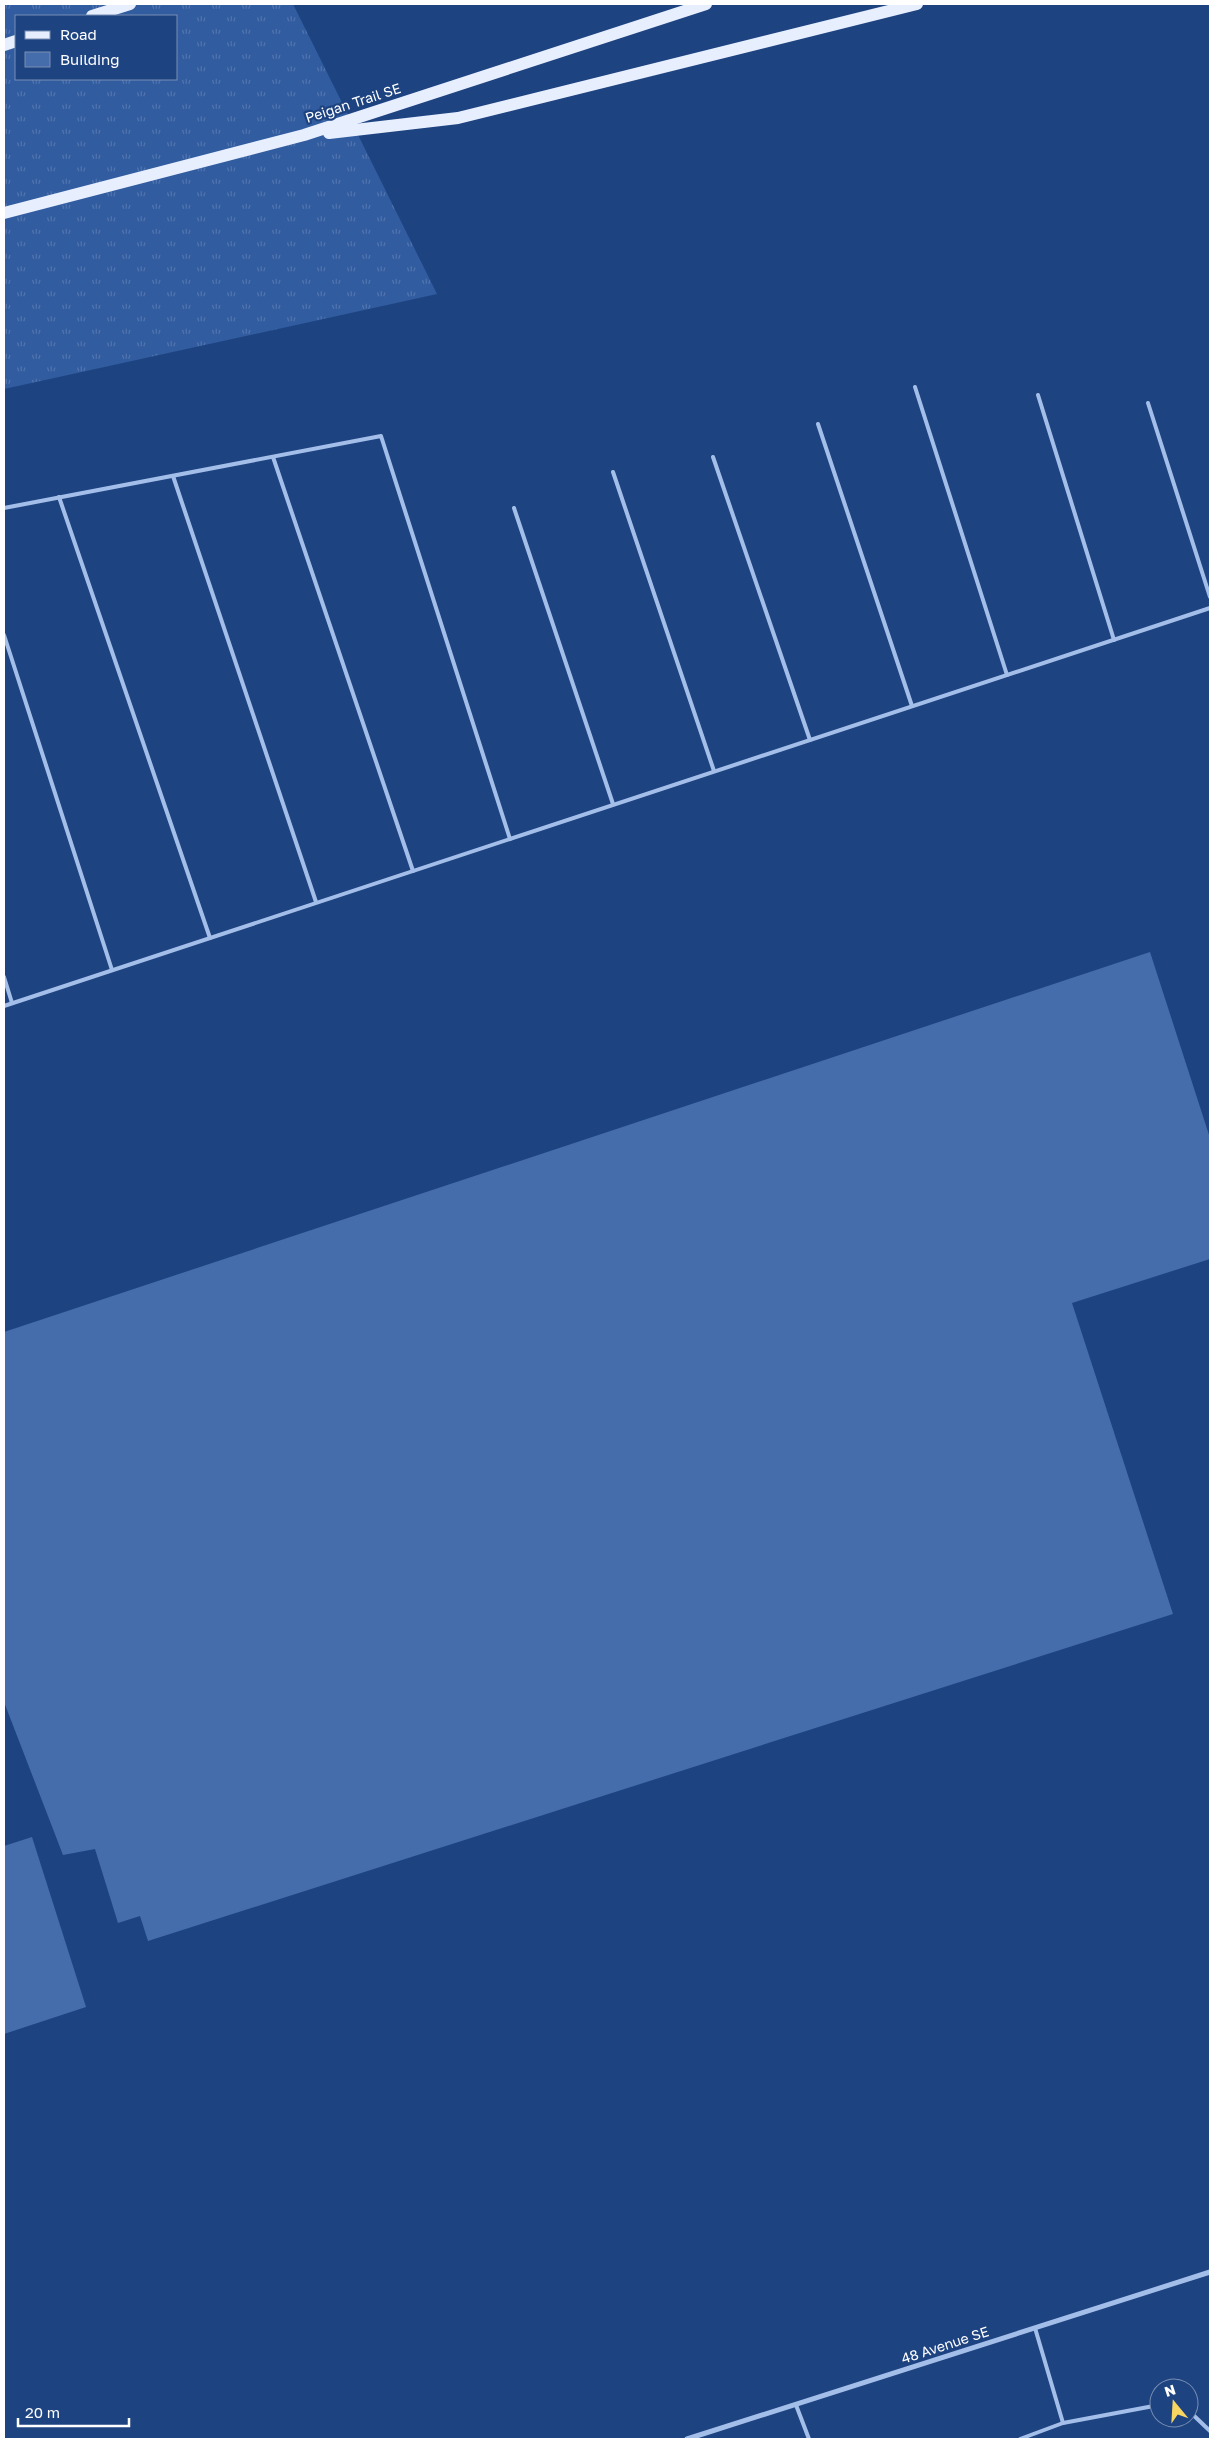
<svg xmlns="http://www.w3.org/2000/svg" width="1214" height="2443" font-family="'Golos Text',sans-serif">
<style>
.grass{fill:url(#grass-tufts);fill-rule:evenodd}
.building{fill:#466dab}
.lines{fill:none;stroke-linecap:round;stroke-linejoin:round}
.lane{stroke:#a3bee9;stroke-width:4}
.street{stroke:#a3bee9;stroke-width:5}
.primary{stroke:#e7eefe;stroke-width:12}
.labels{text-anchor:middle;stroke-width:4.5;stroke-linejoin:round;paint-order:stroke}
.street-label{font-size:14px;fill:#fff;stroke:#1e4381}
</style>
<defs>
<pattern id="grass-tufts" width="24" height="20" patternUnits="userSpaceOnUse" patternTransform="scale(1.25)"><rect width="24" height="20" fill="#315ca0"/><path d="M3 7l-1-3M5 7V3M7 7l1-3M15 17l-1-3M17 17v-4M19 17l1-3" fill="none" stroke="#5074ae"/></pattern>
</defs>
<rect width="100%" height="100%" fill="#1e4381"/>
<path class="grass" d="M4 4H293L437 294 4 389ZM16 16H176V79H16Z"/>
<g class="building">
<path d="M1150 952 1210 1138V1259L1072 1303 1173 1614 148 1941 140 1916 118 1923 95 1849 63 1855 4 1702V1332Z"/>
<path d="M32 1837 86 2007 4 2034V1846Z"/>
</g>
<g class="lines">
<g class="lane">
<path d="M915 387 1007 675"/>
<path d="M1038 395 1114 640"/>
<path d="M1148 403 1210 597"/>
<path d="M818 424 912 706"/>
<path d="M273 457 413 871"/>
<path d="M713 457 810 740"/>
<path d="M613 472 714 771"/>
<path d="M173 476 316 902"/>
<path d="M59 497 210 938"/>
<path d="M4 508 381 436 510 839"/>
<path d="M514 508 613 804"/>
<path d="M4 635 112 970"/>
<path d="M4 977 12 1003"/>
<path d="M4 1006 1210 608"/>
<path d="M1035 2328 1063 2423"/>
<path d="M796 2405 809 2439"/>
<path d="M1189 2411 1210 2431"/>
<path d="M1020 2439 1063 2423 1159 2405"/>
</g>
<path class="street" d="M687 2439 1210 2272"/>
<g class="primary">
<path d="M92 16 130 4"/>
<path d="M4 45 16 41"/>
<path d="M329 133 458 118 917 4"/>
<path d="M4 213 304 135 706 4"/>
</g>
</g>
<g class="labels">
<g class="street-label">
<text transform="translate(353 103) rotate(-18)" y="5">Peigan Trail SE</text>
<text transform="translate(945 2345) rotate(-18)" y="5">48 Avenue SE</text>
</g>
</g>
<rect width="1214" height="2443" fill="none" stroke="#ffffff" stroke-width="10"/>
<rect x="15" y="15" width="162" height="65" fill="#1e4381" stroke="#788eb3"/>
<rect x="25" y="31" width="25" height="8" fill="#e7eefe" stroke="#788eb3"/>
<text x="60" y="40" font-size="15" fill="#ffffff">Road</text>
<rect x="25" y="52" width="25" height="15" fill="#466dab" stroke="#788eb3"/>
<text x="60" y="65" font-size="15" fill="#ffffff">Building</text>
<g transform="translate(1174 2403) rotate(342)"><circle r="24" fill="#1e4381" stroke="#788eb3"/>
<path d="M0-4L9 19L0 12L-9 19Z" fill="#f8d662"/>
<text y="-8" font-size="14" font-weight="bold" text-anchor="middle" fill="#ffffff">N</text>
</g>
<path d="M18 2418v8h111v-8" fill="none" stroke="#ffffff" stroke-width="2.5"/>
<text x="25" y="2418" font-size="15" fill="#ffffff" stroke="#1e4381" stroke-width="4" paint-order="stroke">20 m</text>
</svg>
